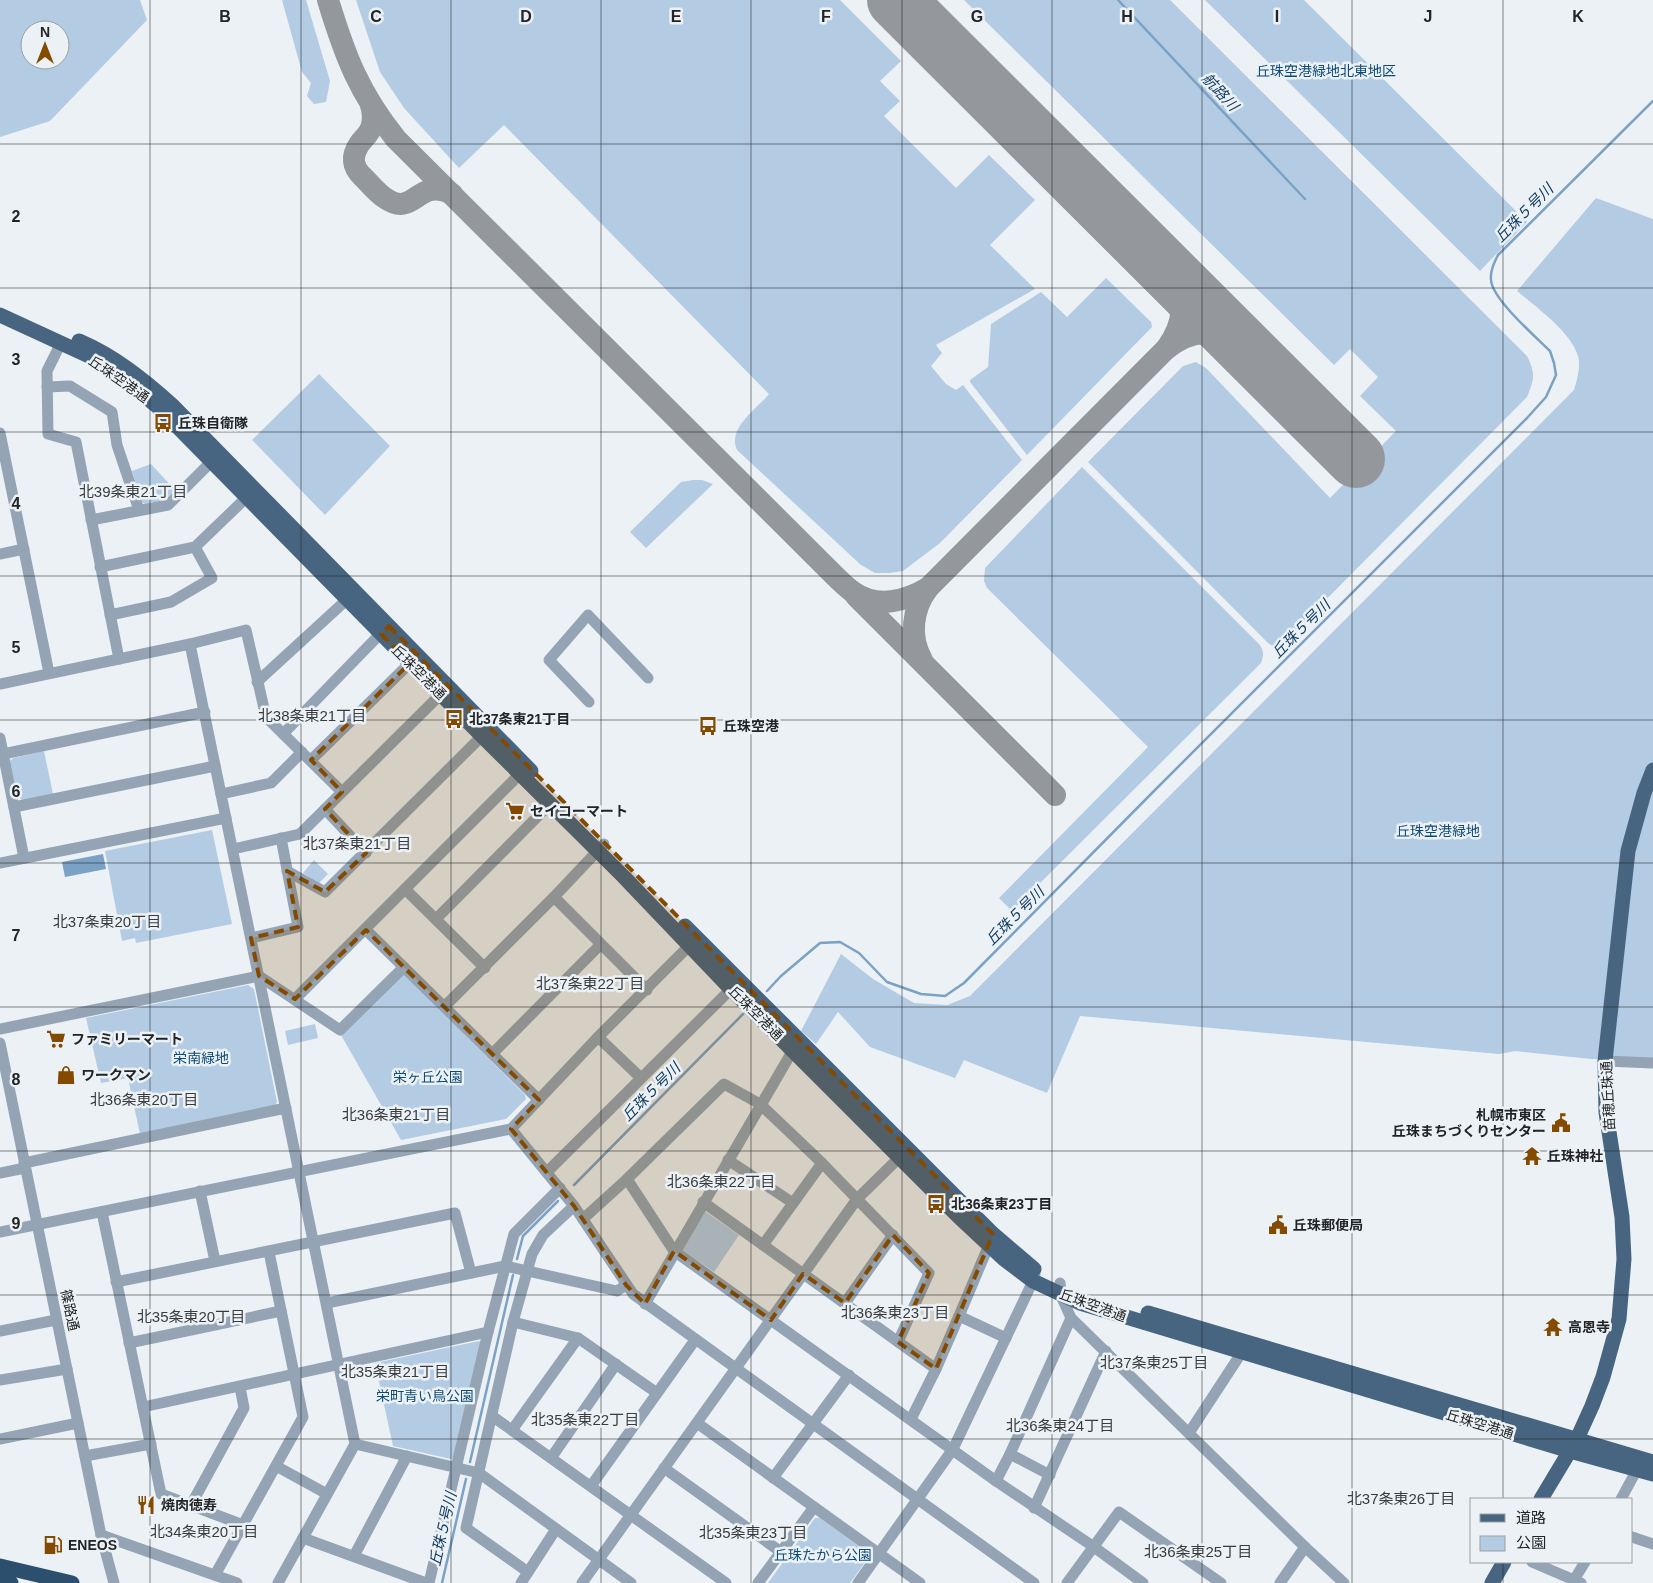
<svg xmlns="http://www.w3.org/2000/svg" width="1653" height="1583" font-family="Helvetica,'Noto Sans JP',sans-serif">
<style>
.green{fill:#b3cce4;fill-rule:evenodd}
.water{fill:#7ba1c4}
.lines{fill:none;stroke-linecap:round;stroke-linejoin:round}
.stream{stroke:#7ba1c4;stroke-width:2.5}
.taxiway{stroke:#94989c;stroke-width:22}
.runway{stroke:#94989c;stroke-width:58}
.minor{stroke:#94a4b4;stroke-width:11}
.major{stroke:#476581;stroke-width:15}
.highway{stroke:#2c4f6e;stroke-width:15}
.marked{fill:#844a00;fill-opacity:0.2;stroke:#844a00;stroke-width:4;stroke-dasharray:10 6;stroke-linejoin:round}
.grid{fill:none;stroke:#222426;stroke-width:1;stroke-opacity:0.55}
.labels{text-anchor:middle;stroke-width:5;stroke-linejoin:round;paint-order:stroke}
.park-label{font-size:14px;fill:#0c4a77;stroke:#ecf1f5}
.street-label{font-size:14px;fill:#222426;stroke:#ecf1f5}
.poi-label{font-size:14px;font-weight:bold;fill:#222426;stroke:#ecf1f5;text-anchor:start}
.water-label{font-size:15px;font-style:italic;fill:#123e61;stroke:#ecf1f5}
.neighbourhood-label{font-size:15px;fill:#383c3f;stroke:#ecf1f5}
.grid-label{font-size:16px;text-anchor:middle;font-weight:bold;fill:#222426;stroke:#ecf1f5;stroke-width:5;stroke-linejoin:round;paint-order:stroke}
</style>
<rect width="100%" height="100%" fill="#ecf1f5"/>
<g class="green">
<path d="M0 0H140L147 20 50 121 0 137ZM30 30H60V60H30Z"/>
<path d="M282 0H306L330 81 326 102 314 104 307 96 311 83 302 72Z"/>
<path d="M356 0H840L901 61 880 81 900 101 884 116 956 188 989 155 1035 200 990 245 1035 289 936 345 942 353 931 366 946 384 956 390 963 385 1022 460 940 543 903 571 889 573H875L861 565 737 450C727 428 757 409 769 394L504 125 459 168 404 108 380 72Z"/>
<path d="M964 0H1170L1527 356C1536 374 1534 379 1527 397L1280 646 1274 647 1268 643 1088 462 1183 366 1196 362 1206 368 1330 498 1396 431 1360 396 1378 377 1350 349 1334 365Z"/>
<path d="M1205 0H1304L1527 222 1480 271Z"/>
<path d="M1596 198 1653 219V1059H1591L1515 1051 1499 1054 1080 1016 1047 1093 964 1060 955 1078 870 1047 838 1012 816 1044 801 1031 841 954 873 979 914 1003 947 1005 970 996 1574 390C1577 380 1581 367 1578 356 1571 332 1536 307 1517 291Z"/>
<path d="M1106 278 1151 322 1152 327 1027 455 970 382V380L988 367 991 324 1041 292 1067 317Z"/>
<path d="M319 374 390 446 325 515 252 440Z"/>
<path d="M151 464 175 490 164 500 145 504 142 502 132 471Z"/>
<path d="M1082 467 1259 644C1264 650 1264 655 1261 663L1012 911 999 898 1148 747 987 588 984 581 985 568Z"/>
<path d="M693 480H702L713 484 646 548 630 532 681 482Z"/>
<path d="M44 751 53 794 23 800 17 797 10 761 13 758Z"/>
<path d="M212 830 232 924 136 943 135 938 122 941 105 851Z"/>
<path d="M314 860 328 874 319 883 303 873Z"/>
<path d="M402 975H405L525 1095 526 1099 506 1119 401 1140 341 1035Z"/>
<path d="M248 985 254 989 277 1102 274 1107 140 1134 128 1078 101 1083 86 1018Z"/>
<path d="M315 1024 318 1038 288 1045 285 1031Z"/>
<path d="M703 1210 739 1235 714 1272 680 1249Z"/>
<path d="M479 1341 482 1344 455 1457 451 1459 393 1446 375 1363Z"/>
<path d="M815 1518H820L869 1553V1557L850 1583H768Z"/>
</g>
<path class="water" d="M103 854 106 869 65 877 62 862Z"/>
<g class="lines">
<g class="stream">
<path d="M1118 0 1305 199"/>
<path d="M767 991 781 976 820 943 840 942 859 953 887 982 921 994 945 996 964 983 1154 791 1527 418 1546 397 1556 375 1554 363 1550 351C1536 337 1492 299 1491 280 1490 271 1494 263 1498 255L1653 101"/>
<path d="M574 1185 743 1014"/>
<path d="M517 1259 523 1236 558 1201"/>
<path d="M470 1462 513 1275"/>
<path d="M442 1583 466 1479"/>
</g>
<g class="taxiway">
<path d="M328 0C345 56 359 93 396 139L833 574C839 580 846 587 853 592 877 609 906 601 928 588L1166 349C1193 328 1216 328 1244 347"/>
<path d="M371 105C373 112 374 120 371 128 369 134 364 138 360 143 351 156 352 167 363 177 370 184 377 193 385 198 415 219 417 176 452 194"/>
<path d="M1165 268C1185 298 1188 317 1167 348"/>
<path d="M856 596 1055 795"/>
<path d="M922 660C909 637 912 609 928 588"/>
</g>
<path class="runway" d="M896 0 1356 459"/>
<g class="minor">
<path d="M61 343 47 371 48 434 76 442 119 659"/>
<path d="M47 387 70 386 112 412 117 445 139 510"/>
<path d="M0 433 49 673"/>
<path d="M91 520 168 505 212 461"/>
<path d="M0 554 24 549"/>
<path d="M100 567 195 547 247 497"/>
<path d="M110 615 171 602 212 578 195 547"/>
<path d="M190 644 355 1444 278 1583"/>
<path d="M257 682 353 594"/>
<path d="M0 684 190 644 246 630 266 717 342 792"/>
<path d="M589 702 549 660 588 615 648 678"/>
<path d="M283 734 385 629"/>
<path d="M0 738 24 858"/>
<path d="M3 754 205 712"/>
<path d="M311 760 410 663"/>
<path d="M221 794 271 783 302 752"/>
<path d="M14 807 215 766"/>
<path d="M325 809 366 853"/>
<path d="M233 849 300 834 445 690"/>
<path d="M0 863 226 818"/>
<path d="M287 871 325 892 482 736"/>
<path d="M405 889 485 968"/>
<path d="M554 897 647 990"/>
<path d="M436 919 550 804"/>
<path d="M366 930 539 1100"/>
<path d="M251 938 298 927 281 838"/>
<path d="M295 999 513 781 524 767"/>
<path d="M445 1006 554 897 604 844"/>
<path d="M0 1029 259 976 340 1030 404 967"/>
<path d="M598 1037 641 1078"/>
<path d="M0 1043 101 1535 114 1583"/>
<path d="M492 1054 600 945"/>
<path d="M1605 1061 1653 1063"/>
<path d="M511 1129 574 1206 633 1294 1034 1583"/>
<path d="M728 1160 793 1203"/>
<path d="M24 1163 286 1108"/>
<path d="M547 1172 731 989"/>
<path d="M0 1173 25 1168"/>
<path d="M627 1179 674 1251 996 1481 1094 1547 1143 1583"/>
<path d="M200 1191 215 1261"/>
<path d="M703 1202 936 1369"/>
<path d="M102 1212 161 1494 243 1525"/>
<path d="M583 1219 627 1179 724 1084 760 1104 822 1163 929 1273 898 1342"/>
<path d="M0 1232 511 1129 598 1037 694 941"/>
<path d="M991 1240 959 1316 1006 1338"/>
<path d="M763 1245 822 1163"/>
<path d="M116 1282 455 1213 471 1273"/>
<path d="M1060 1283 1062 1298 1071 1318 1305 1547 1344 1583"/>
<path d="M327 1303 505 1266 617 1291 626 1285"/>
<path d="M845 1303 893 1235"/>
<path d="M645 1304 793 1050"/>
<path d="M513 1322 578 1338 657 1393"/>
<path d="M0 1331 56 1320"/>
<path d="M129 1343 281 1311"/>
<path d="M0 1380 67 1369"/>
<path d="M143 1407 488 1332"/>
<path d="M492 1416 726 1583"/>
<path d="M911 1419 936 1369 959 1316"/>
<path d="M697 1423 920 1583"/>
<path d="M512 1430 578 1338"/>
<path d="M1189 1433 1242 1352"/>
<path d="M0 1439 78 1423"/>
<path d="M355 1444 479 1473 631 1583"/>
<path d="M1010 1454 1050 1475"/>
<path d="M85 1456 151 1444"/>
<path d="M551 1458 616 1364"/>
<path d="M276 1466 327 1494"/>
<path d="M664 1468 781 1552"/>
<path d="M773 1478 849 1375"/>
<path d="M996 1481 1010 1454 1071 1318"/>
<path d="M591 1486 695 1340"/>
<path d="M1621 1499 1640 1464"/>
<path d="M191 1505 244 1408 240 1387"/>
<path d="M1034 1508 1106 1351"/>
<path d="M101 1535 237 1583"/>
<path d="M1632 1537 1653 1544"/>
<path d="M303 1538 426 1583"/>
<path d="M354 1556 407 1456"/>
<path d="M1532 1562 1581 1583"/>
<path d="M528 1572 466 1528 513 1322 532 1254 543 1235 574 1206"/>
<path d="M215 1575 303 1417 269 1252"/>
<path d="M1574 1580 1585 1562"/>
<path d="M429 1583 488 1332 514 1234 560 1188"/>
<path d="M521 1583 556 1529"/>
<path d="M582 1583 857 1199 905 1152"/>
<path d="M758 1583 814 1507"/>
<path d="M858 1583 953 1449 1033 1281 1035 1274"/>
<path d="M1067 1583 1119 1512 1221 1583"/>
<path d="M1280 1583 1305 1547"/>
</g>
<g class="major">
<path d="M0 315 89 356 125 380 158 407 482 736 624 877 731 989 958 1216 1004 1259 1033 1281 1080 1303 1570 1451 1653 1474"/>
<path d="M79 341C114 356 143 379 172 405L531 771"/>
<path d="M685 926 993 1234 1034 1269"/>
<path d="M1148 1313 1653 1462"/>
<path d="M1541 1499 1577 1439 1592 1406 1603 1377 1619 1319 1624 1259 1622 1217 1606 1112 1605 1061 1628 851 1644 793 1653 770"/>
<path d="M1492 1583 1504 1562"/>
</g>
<g class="highway">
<path d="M0 1566 72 1583"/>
<path d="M0 1580 11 1583"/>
</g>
</g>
<path class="marked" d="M389 626 993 1234 936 1369 898 1342 929 1273 893 1235 845 1303 803 1274 771 1320 674 1251 645 1304 626 1285 574 1206 511 1129 539 1100 366 930 295 999 259 976 251 938 298 927 287 871 325 892 366 853 325 809 342 792 311 760 410 663 381 634Z"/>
<path class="grid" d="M150 0V1583M301 0V1583M451 0V1583M601 0V1583M751 0V1583M902 0V1583M1052 0V1583M1202 0V1583M1352 0V1583M1503 0V1499M0 144H1653M0 288H1653M0 432H1653M0 576H1653M0 720H1653M0 863H1653M0 1007H1653M0 1151H1653M0 1295H1653M0 1439H1653M1503 1562V1583"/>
<defs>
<g id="bus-bare" transform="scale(1.5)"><path d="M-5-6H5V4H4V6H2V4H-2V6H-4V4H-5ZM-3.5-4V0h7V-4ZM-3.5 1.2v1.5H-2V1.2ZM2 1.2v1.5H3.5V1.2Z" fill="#844a00" stroke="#ecf1f5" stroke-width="2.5" paint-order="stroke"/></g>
<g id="supermarket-bare" transform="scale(1.5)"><path d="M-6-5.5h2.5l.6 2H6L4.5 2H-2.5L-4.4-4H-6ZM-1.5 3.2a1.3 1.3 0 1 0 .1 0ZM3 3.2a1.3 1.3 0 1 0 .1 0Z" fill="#844a00" stroke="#ecf1f5" stroke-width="2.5" paint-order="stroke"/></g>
<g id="shop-bare" transform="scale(1.5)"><path d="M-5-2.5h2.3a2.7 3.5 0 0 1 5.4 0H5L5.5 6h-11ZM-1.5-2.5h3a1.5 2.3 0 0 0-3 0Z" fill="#844a00" stroke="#ecf1f5" stroke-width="2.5" paint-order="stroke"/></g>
<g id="civic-bare" transform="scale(1.5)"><path d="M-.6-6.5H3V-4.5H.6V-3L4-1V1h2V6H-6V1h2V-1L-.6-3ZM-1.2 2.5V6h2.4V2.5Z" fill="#844a00" stroke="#ecf1f5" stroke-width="2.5" paint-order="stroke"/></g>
<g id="temple-bare" transform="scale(1.5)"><path d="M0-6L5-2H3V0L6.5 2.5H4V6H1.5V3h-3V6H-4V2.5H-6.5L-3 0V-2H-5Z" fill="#844a00" stroke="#ecf1f5" stroke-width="2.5" paint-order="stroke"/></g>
<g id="restaurant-bare" transform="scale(1.5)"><path d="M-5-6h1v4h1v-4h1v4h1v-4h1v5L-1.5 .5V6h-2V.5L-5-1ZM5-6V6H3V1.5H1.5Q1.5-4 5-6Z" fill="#844a00" stroke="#ecf1f5" stroke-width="2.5" paint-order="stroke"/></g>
<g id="fuel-bare" transform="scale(1.5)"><path d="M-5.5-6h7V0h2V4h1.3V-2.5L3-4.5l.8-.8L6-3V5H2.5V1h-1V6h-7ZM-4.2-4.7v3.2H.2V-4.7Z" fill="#844a00" stroke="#ecf1f5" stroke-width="2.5" paint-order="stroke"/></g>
</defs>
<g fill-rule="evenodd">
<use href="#bus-bare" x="163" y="423"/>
<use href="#bus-bare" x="454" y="719"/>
<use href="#bus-bare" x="708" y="726"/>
<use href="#supermarket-bare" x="515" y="811"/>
<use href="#supermarket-bare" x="56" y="1039"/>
<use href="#shop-bare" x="66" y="1075"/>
<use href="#civic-bare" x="1561" y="1123"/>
<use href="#temple-bare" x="1532" y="1156"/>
<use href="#bus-bare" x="936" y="1204"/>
<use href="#civic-bare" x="1278" y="1225"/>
<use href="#temple-bare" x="1553" y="1327"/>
<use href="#restaurant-bare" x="146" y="1505"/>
<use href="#fuel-bare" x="53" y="1545"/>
</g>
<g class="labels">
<g class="park-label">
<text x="1326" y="76">丘珠空港緑地北東地区</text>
<text x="1438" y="836">丘珠空港緑地</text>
<text x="201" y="1063">栄南緑地</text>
<text x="428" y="1082">栄ヶ丘公園</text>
<text x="425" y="1401">栄町青い鳥公園</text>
<text x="823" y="1560">丘珠たから公園</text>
</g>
<g class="street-label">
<text transform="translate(119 379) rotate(35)" y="5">丘珠空港通</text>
<text transform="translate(419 672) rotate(45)" y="5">丘珠空港通</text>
<text transform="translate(756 1013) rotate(45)" y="5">丘珠空港通</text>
<text transform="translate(1608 1096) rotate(-93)" y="5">苗穂丘珠通</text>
<text transform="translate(1093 1305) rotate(20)" y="5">丘珠空港通</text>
<text transform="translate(70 1310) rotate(78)" y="5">篠路通</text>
<text transform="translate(1480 1424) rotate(17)" y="5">丘珠空港通</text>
</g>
<g class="poi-label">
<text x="178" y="428">丘珠自衛隊</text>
<text x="469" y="724">北37条東21丁目</text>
<text x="723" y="731">丘珠空港</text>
<text x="530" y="816">セイコーマート</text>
<text x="71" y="1044">ファミリーマート</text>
<text x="81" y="1080">ワークマン</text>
<text x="1546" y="1120" text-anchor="end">札幌市東区<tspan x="1546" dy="16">丘珠まちづくりセンター</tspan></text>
<text x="1547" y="1161">丘珠神社</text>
<text x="951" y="1209">北36条東23丁目</text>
<text x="1293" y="1230">丘珠郵便局</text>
<text x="1568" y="1332">高恩寺</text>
<text x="161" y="1510">焼肉徳寿</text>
<text x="68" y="1550">ENEOS</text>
</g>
<g class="water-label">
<text transform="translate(1220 92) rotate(47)" y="5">航路川</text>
<text transform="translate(1524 213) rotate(-45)" y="5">丘珠５号川</text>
<text transform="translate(1301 629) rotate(-45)" y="5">丘珠５号川</text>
<text transform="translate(1015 916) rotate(-45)" y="5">丘珠５号川</text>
<text transform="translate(651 1092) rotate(-45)" y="5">丘珠５号川</text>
<text transform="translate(443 1529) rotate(-77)" y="5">丘珠５号川</text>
</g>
<g class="neighbourhood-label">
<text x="133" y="497">北39条東21丁目</text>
<text x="312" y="721">北38条東21丁目</text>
<text x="357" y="849">北37条東21丁目</text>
<text x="107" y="927">北37条東20丁目</text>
<text x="590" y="989">北37条東22丁目</text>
<text x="144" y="1105">北36条東20丁目</text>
<text x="396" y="1120">北36条東21丁目</text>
<text x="721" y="1187">北36条東22丁目</text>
<text x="895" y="1318">北36条東23丁目</text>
<text x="191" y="1322">北35条東20丁目</text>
<text x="1154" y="1368">北37条東25丁目</text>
<text x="395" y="1377">北35条東21丁目</text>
<text x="585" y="1425">北35条東22丁目</text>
<text x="1060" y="1431">北36条東24丁目</text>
<text x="1401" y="1504">北37条東26丁目</text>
<text x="204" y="1537">北34条東20丁目</text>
<text x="753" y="1538">北35条東23丁目</text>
<text x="1198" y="1557">北36条東25丁目</text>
</g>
</g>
<g class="grid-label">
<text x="225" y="22">B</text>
<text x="376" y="22">C</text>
<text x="526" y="22">D</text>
<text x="676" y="22">E</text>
<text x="826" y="22">F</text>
<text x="977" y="22">G</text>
<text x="1127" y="22">H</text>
<text x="1277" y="22">I</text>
<text x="1428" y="22">J</text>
<text x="1578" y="22">K</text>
<text x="16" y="222">2</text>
<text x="16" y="365">3</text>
<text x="16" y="509">4</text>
<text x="16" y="653">5</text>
<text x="16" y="797">6</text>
<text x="16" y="941">7</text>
<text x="16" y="1085">8</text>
<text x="16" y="1229">9</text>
</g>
<rect x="1470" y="1498" width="162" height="65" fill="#ecf1f5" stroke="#9b9fa2"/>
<rect x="1480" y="1514" width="25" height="8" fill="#476581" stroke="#9b9fa2"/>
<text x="1516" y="1523" font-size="15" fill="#222426">道路</text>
<rect x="1480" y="1536" width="25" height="15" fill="#b3cce4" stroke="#9b9fa2"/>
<text x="1516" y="1548" font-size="15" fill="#222426">公園</text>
<g transform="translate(45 45)"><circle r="24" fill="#ecf1f5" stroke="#9b9fa2"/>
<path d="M0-4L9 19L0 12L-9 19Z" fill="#844a00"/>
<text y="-8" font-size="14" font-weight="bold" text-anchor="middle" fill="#222426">N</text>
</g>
</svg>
